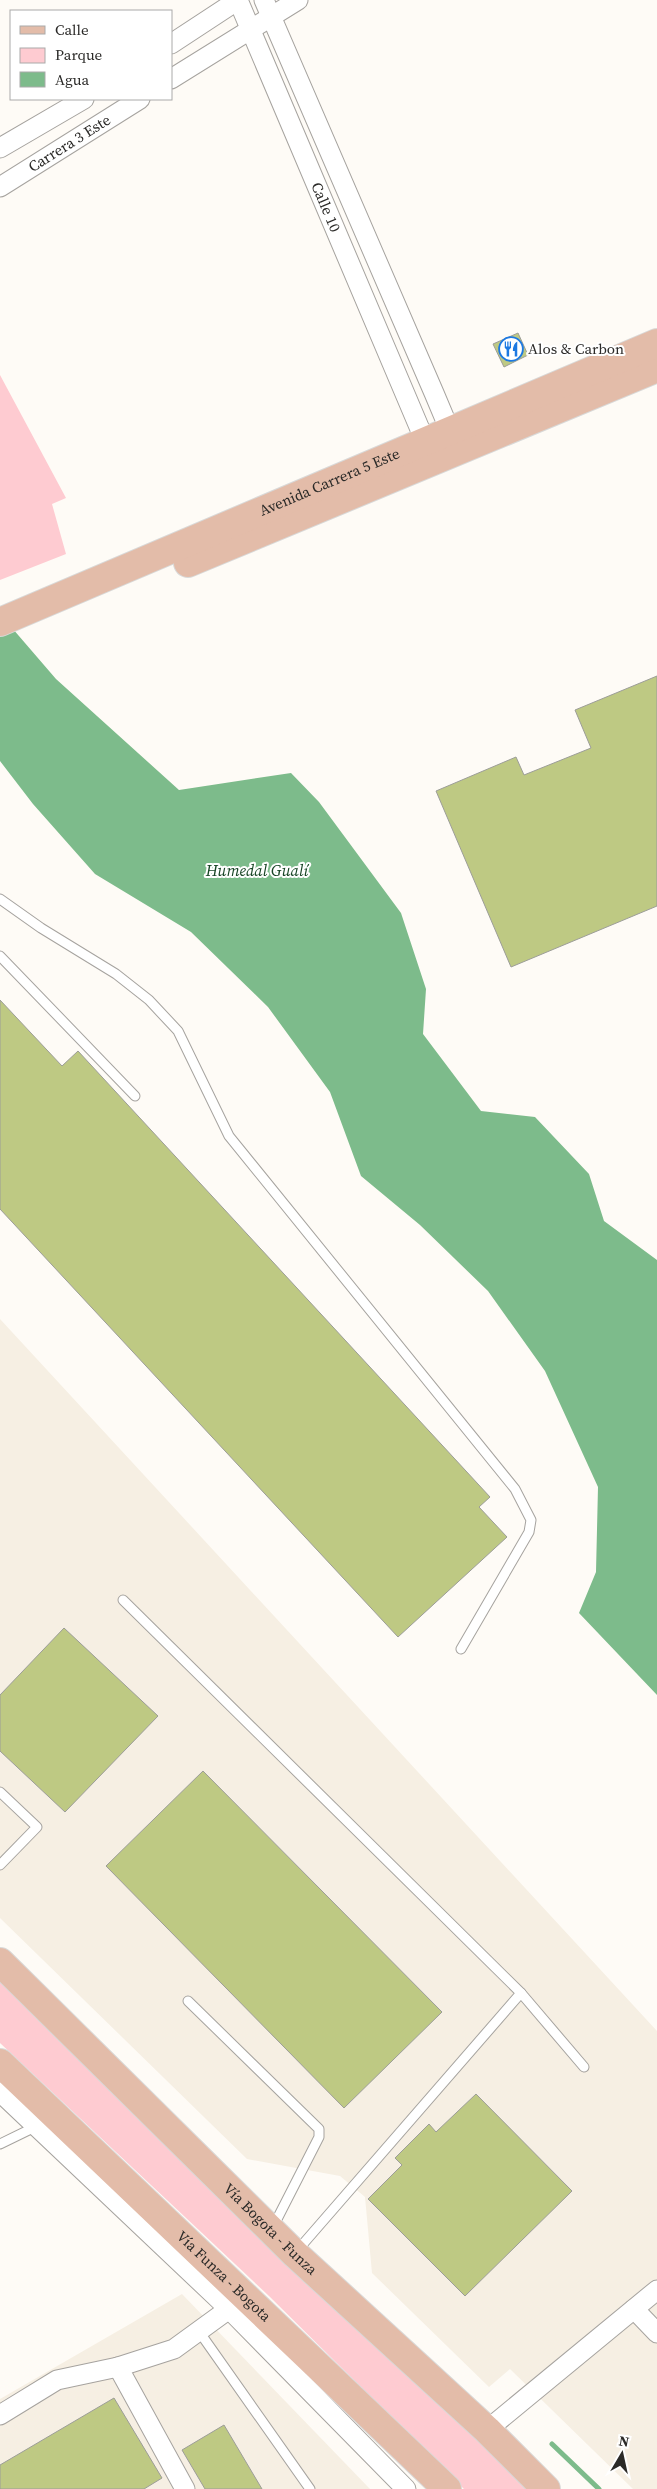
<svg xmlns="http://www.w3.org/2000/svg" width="657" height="2489" font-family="'Source Serif 4',serif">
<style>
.built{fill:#f6efe3}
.green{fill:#fecbd1}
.water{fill:#7dbb8b}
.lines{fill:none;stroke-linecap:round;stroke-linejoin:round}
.stream{stroke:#7dbb8b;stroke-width:5}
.building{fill:#bec983;stroke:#9c9d98}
.service-casing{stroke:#a6a39f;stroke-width:11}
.minor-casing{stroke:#a6a39f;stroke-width:21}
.primary-casing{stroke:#d9d9d8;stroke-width:30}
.service{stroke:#fff;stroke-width:9}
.minor{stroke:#fff;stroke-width:19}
.primary{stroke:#e3bca9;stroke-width:28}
.labels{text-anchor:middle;stroke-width:4;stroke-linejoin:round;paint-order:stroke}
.street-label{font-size:15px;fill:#2b2a28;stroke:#fff}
.poi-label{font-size:15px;fill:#2b2a28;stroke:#fff;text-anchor:start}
.water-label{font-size:16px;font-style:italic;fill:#164424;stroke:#fff}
</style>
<rect width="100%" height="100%" fill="#fefbf6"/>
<g class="built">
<path d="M0 1319 657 2031V2489H633L510 2369 489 2387 372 2273 365 2197 340 2176 247 2159 0 1918Z"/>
<path d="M182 2294 370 2489H0V2399Z"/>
</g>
<g class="green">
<path d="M0 375 66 498 52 504 66 554 0 580Z"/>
<path d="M0 1978 531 2489H464L269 2296 0 2043Z"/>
</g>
<path class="water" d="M0 614 56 679 179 790 291 773 319 802 401 913 426 989 423 1034 481 1111 535 1117 589 1174 604 1221 657 1260V1695L579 1613 596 1572 598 1487 545 1371 488 1291 420 1225 361 1176 330 1092 268 1007 191 932 95 874 33 804 0 761Z"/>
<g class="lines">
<path class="stream" d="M552 2444 599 2489"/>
</g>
<g class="building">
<path d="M518 333 528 355 504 367 493 344Z"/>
<path d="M657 676V906L511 967 436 791 516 757 524 775 591 748 575 710Z"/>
<path d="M0 1000 62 1066 78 1051 490 1497 479 1507 507 1537 398 1637 0 1209Z"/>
<path d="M64 1628 158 1716 65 1812 0 1751V1695Z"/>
<path d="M203 1771 442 2012 344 2108 106 1866Z"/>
<path d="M476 2094 572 2191 465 2296 368 2199 402 2165 395 2158 429 2124 436 2132Z"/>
<path d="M114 2398 162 2478 144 2489H0V2465Z"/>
<path d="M224 2425 262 2489H205L182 2450Z"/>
</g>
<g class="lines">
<g class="service-casing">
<g id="service">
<path d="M0 899 41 928 116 974 149 1000 178 1031 229 1136 515 1489 531 1520 529 1532 461 1649"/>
<path d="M0 956 135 1096"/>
<path d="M123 1600 521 1993 296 2252"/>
<path d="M0 1792 37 1827 0 1865"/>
<path d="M521 1993 584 2067"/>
<path d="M188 2001 319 2129V2137L273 2227"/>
<path d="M0 2144 37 2126"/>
<path d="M198 2330 310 2489"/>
</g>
</g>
<g class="minor-casing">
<g id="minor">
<path id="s1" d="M238 0 425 441"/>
<path d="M264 0 434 393 450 431 448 443"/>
<path d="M171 44 238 0"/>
<path d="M171 79 298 0"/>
<path d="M0 148 84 99"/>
<path id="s2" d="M0 187 140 99"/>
<path d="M0 2092 229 2309 406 2489"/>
<path d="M634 2309 657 2333"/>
<path d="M118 2367 185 2489"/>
<path d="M0 2415 57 2380 118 2367 174 2349 229 2309"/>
<path d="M487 2430 657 2290"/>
</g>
</g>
<g class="primary-casing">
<g id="primary">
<path d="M188 563 657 368"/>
<path id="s3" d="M0 622 657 343"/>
<path id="s4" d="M0 1962 295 2254 487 2430 546 2489"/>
<path id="s5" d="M0 2063 447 2489"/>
</g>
</g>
<use href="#service" class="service"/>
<use href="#minor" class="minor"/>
<use href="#primary" class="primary"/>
</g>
<defs>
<g id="restaurant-ring" transform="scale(1.25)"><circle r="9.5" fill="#fff" stroke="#1d79e2" stroke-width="1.5"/><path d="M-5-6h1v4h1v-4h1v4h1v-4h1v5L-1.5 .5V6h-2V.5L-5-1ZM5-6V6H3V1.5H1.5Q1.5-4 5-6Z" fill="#1d79e2"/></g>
</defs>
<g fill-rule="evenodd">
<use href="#restaurant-ring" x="511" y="349"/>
</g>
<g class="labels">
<g class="street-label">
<text dy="5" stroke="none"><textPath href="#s2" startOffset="82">Carrera 3 Este</textPath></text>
<text dy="5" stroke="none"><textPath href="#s1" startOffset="225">Calle 10</textPath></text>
<text dy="5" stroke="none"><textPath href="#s3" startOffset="358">Avenida Carrera 5 Este</textPath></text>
<text dy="5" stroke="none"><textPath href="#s4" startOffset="380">Vía Bogota - Funza</textPath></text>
<text dy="5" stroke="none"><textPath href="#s5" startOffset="309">Vía Funza - Bogota</textPath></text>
</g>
<g class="poi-label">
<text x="528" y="354">Alos &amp; Carbon</text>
</g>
<g class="water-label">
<text x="257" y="876">Humedal Gualí</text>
</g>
</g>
<rect x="10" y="10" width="162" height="90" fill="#ffffff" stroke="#aaaaa9"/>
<rect x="20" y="26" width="25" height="8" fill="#e3bca9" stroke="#aaaaa9"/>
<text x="55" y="35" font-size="15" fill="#2b2a28">Calle</text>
<rect x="20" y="48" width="25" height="15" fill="#fecbd1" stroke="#aaaaa9"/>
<text x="55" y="60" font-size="15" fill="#2b2a28">Parque</text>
<rect x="20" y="72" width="25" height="15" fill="#7dbb8b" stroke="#aaaaa9"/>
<text x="55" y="85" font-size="15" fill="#2b2a28">Agua</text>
<g transform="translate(622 2454) rotate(9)" stroke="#ffffff" stroke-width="4" paint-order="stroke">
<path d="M0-4L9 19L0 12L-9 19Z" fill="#2b2a28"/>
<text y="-8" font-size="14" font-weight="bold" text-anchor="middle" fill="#2b2a28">N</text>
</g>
</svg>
